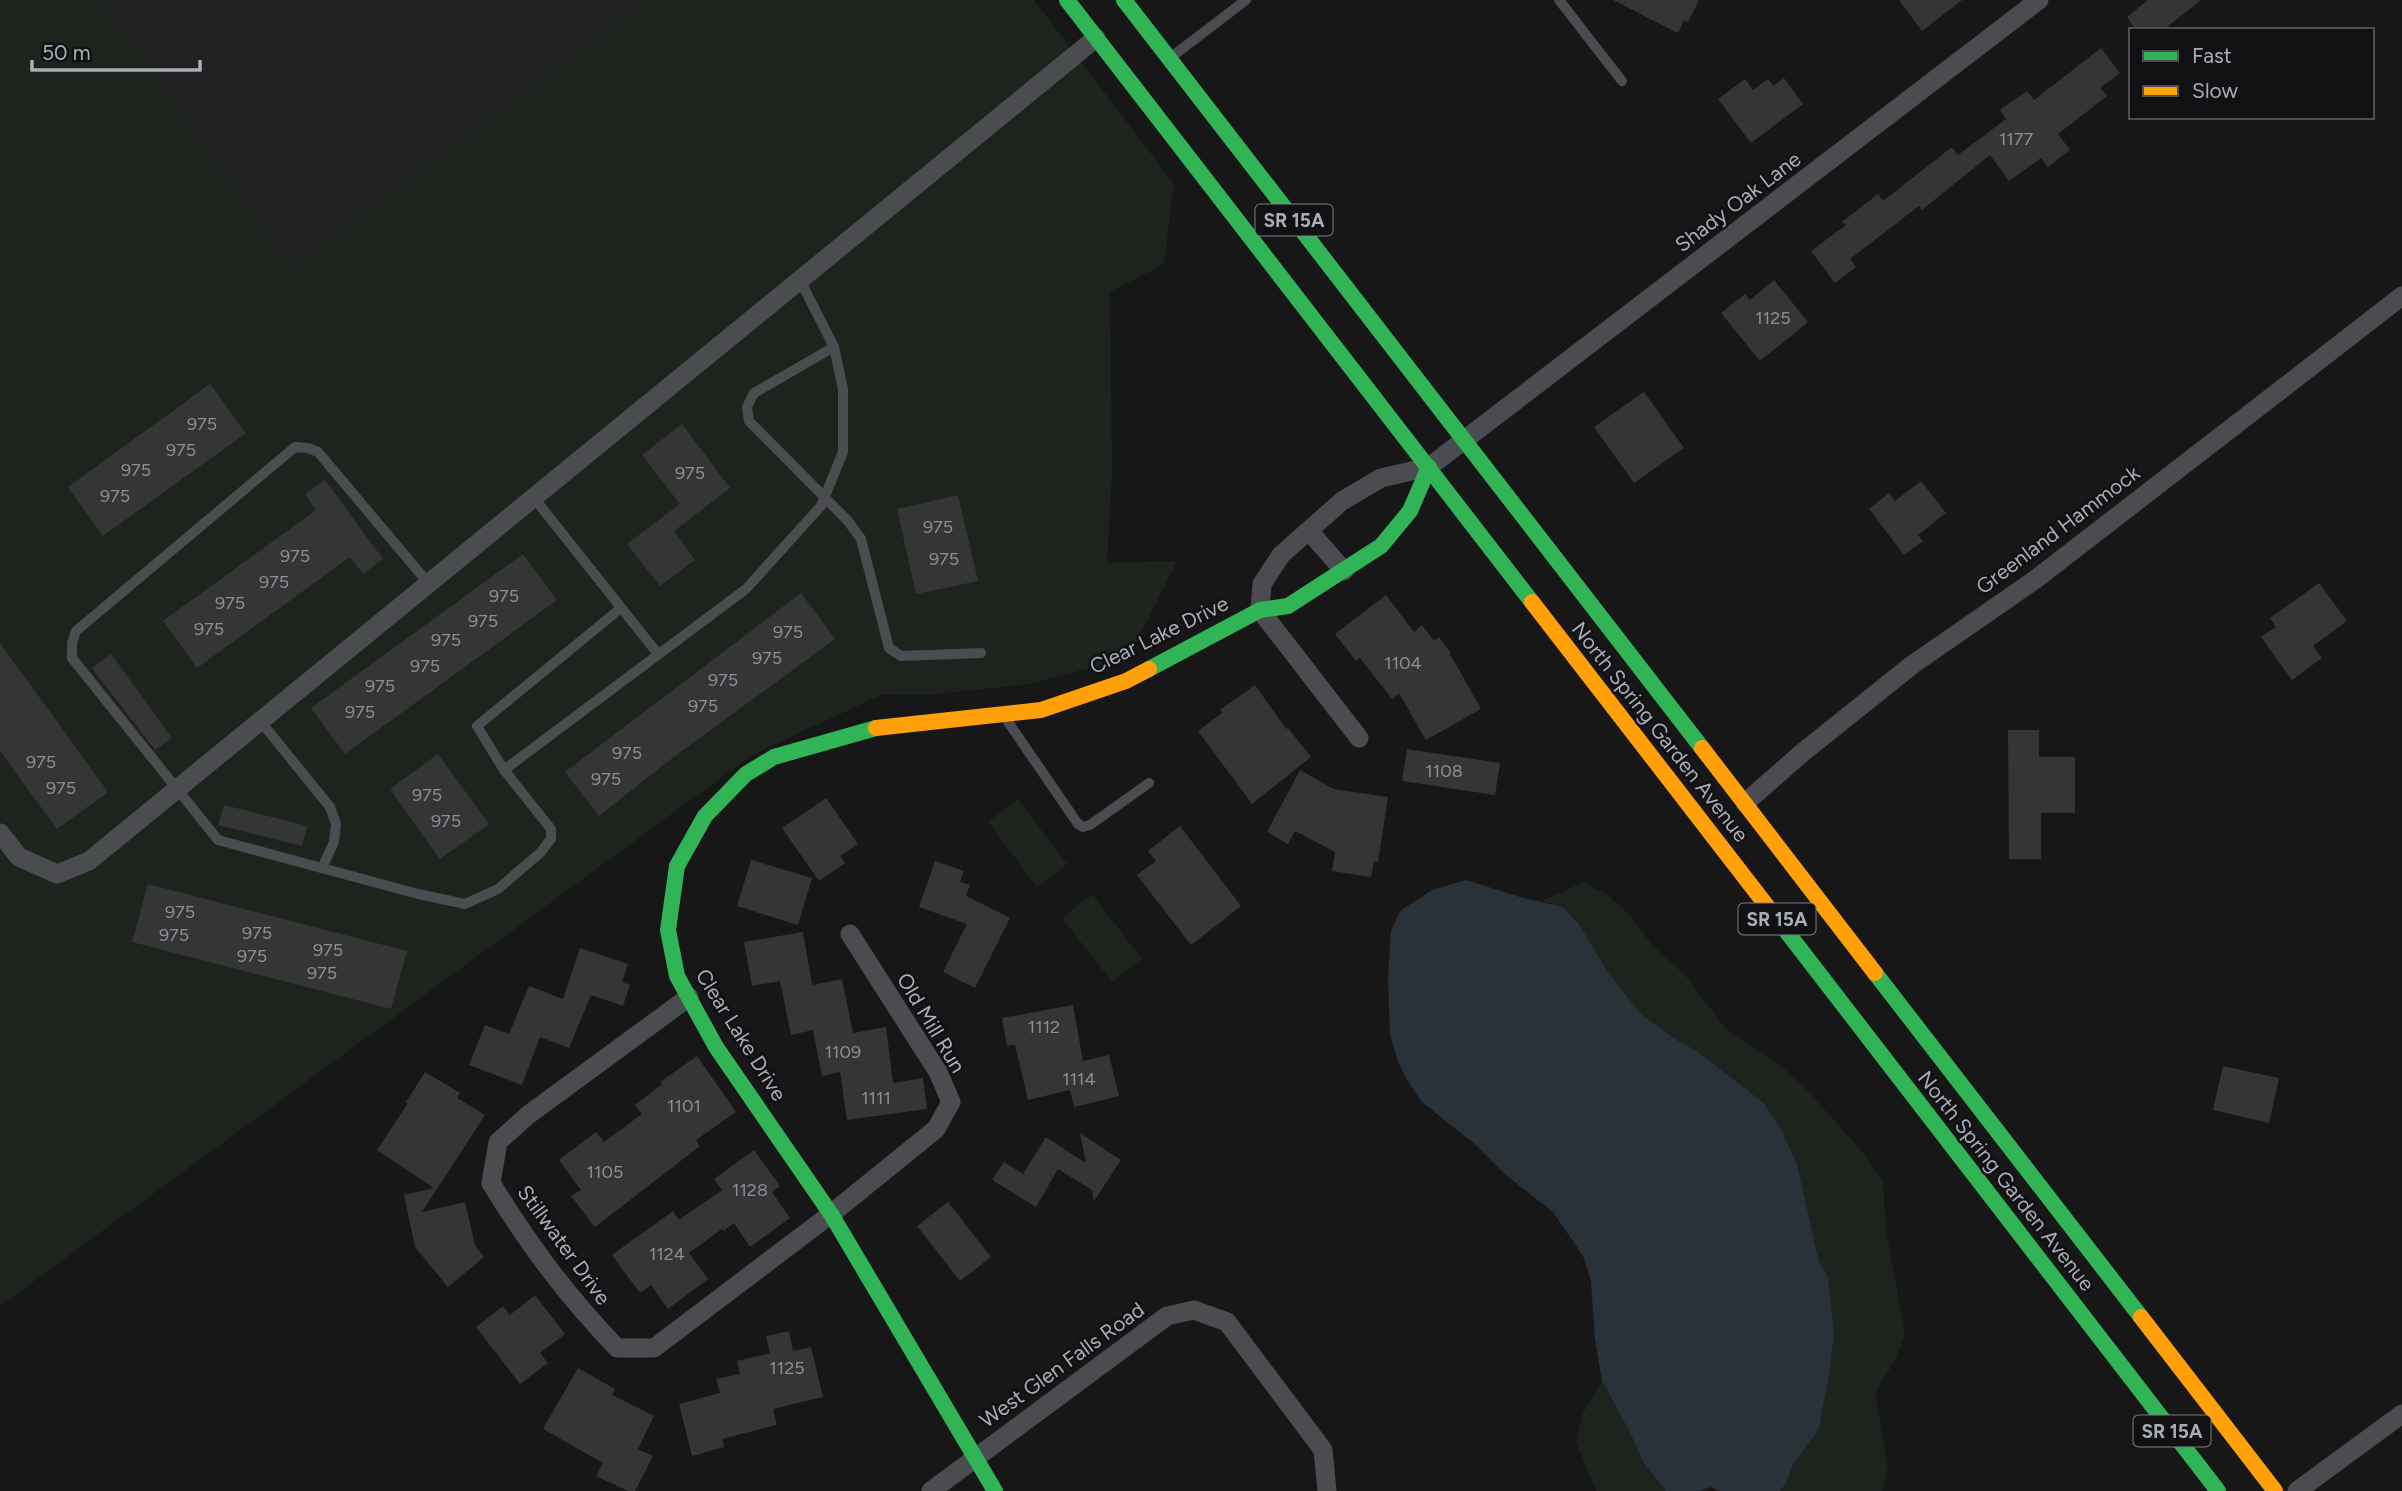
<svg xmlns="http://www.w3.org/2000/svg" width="2402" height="1491" font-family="Figtree,sans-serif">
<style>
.built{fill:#212123}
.green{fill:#1d241e}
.water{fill:#2a3239}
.building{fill:#353536}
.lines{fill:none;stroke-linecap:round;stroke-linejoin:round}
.lane{stroke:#4b4c50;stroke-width:10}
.street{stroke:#4b4c50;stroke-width:19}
.fast{stroke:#30b455;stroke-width:16}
.slow{stroke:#ff9f0a;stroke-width:16}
.labels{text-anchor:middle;stroke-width:5;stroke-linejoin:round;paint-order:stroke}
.number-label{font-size:18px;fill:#8b8f98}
.shield{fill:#111113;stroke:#7b7e86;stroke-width:2}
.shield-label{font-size:19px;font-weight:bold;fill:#a8adb8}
.street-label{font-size:21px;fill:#a8adb8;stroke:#111113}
</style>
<rect width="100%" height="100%" fill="#171717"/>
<path class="built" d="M101 0H648L291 268Z"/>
<g class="green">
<path d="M0 0H101L291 268 648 0H1034L1174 184 1164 264 1110 292 1112 471 1107 563 1177 561 1131 653 1118 660 1030 684 926 695 883 694 752 755 0 1306Z"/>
<path d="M1018 799 1067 864 1037 887 988 822Z"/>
<path d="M1583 882 1608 895 1631 917 1652 945 1685 975 1726 1029 1779 1064 1808 1091 1859 1148 1883 1181 1886 1230 1905 1333 1895 1361 1875 1392 1888 1469 1882 1491H1779L1785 1485 1793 1465 1819 1429 1830 1369 1834 1334 1828 1276 1819 1262 1797 1164 1781 1129 1764 1103 1695 1051 1678 1041 1642 1015 1609 974 1579 924 1563 907 1542 901Z"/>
<path d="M1092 894 1142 959 1112 982 1062 918Z"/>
<path d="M1602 1381 1630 1432 1643 1462 1666 1491H1596L1576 1442 1582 1415Z"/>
</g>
<path class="water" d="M1466 880 1520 897 1563 907 1579 924 1609 974 1642 1015 1678 1041 1695 1050 1764 1103 1781 1129 1797 1164 1819 1262 1828 1276 1834 1334 1830 1369 1819 1429 1793 1465 1785 1485 1779 1491H1718L1711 1487 1699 1491H1666L1643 1462 1630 1432 1602 1381 1595 1339 1591 1281 1583 1256 1553 1212 1507 1176 1477 1146 1422 1102 1407 1080 1398 1061 1390 1035 1388 979 1391 931 1400 911 1432 890Z"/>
<g class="building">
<path d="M1613 0H1699L1688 22 1684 20 1678 33Z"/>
<path d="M1899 0H1962L1922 31Z"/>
<path d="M2148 0H2201L2163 30H2136L2127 17Z"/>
<path d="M2101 48 2120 73 2100 88 2107 96 2058 134 2070 150 2048 167 2041 158 2009 181 1990 155 1922 210 1919 206 1850 259 1856 267 1835 283 1811 251 1846 225 1842 222 1878 194 1883 201 1952 147 1958 155 2006 119 2000 110 2027 91 2034 100Z"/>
<path d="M1784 78 1803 104 1751 143 1718 99 1745 79 1753 90 1768 79 1773 86Z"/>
<path d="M1774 280 1808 322 1760 361 1721 313 1745 294 1750 300Z"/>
<path d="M210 384 246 433 103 536 68 487Z"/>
<path d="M1644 392 1684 448 1634 483 1594 427Z"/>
<path d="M682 424 730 488 674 531 695 560 660 586 627 544 680 504 642 455Z"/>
<path d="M325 480 383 559 363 574 350 557 197 668 163 621 316 510 305 494Z"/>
<path d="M1921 481 1946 513 1918 535 1923 541 1904 555 1869 509 1889 493 1895 501Z"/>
<path d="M958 495 978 581 916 594 897 509Z"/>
<path d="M523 554 557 600 345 754 311 708Z"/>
<path d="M2319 583 2347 621 2313 646 2322 658 2292 680 2261 637 2276 627 2270 618Z"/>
<path d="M801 593 835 639 671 759 599 816 565 772Z"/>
<path d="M1386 595 1414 632 1422 625 1434 641 1439 637 1451 653 1450 654 1481 709 1426 740 1399 693 1392 699 1360 658 1356 661 1335 634Z"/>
<path d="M0 643 108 792 57 829 0 751Z"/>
<path d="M111 654 172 738 155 750 92 668Z"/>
<path d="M1255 685 1286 729 1288 728 1311 757 1252 804 1198 731 1222 713 1220 710Z"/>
<path d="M2008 730H2039V757H2075V813H2041V859H2009Z"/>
<path d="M1407 749 1500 763 1495 795 1402 781Z"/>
<path d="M438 754 489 824 440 859 390 789Z"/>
<path d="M1300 770 1334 789 1388 797 1378 862 1374 861 1371 877 1332 871 1335 852 1295 831 1288 844 1267 832Z"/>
<path d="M826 798 858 844 840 856 845 863 819 881 782 828Z"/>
<path d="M224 805 307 826 302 846 218 825Z"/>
<path d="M1180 826 1241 906 1191 945 1137 875 1156 861 1148 851Z"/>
<path d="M751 860 812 878 798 925 737 906Z"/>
<path d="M935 861 964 871 960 882 970 885 966 896 1010 918 975 988 943 972 967 924 919 907Z"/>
<path d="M148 884 407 951 391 1009 132 942Z"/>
<path d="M803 932 812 985 842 979 853 1033 886 1027 893 1083 923 1078 927 1109 847 1120 840 1072 822 1076 813 1030 791 1035 780 981 752 986 744 942Z"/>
<path d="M580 948 628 964 622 982 630 985 623 1006 591 995 569 1048 540 1037 522 1085 469 1065 485 1025 509 1034 529 986 563 999Z"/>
<path d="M1073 1005 1083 1061 1109 1055 1119 1096 1074 1107 1070 1090 1028 1100 1015 1045 1007 1046 1002 1018Z"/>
<path d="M697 1056 736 1112 696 1140 700 1146 595 1227 571 1196 581 1190 559 1160 596 1132 604 1142 642 1114 635 1105 662 1084 660 1082Z"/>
<path d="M2223 1066 2279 1078 2269 1123 2213 1110Z"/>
<path d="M425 1072 460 1093 457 1098 485 1115 422 1212 465 1202 475 1245 484 1257 448 1287 415 1247 404 1195 434 1188 377 1150 408 1103 406 1102Z"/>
<path d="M1080 1133 1121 1160 1094 1201 1092 1190 1058 1169 1036 1207 992 1180 1004 1162 1023 1174 1046 1137 1086 1163Z"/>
<path d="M754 1150 780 1186 772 1192 790 1218 750 1247 734 1223 724 1231 722 1229 689 1253 708 1279 668 1309 651 1285 640 1293 612 1255 673 1211 679 1220 722 1190 714 1179Z"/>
<path d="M948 1202 991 1257 960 1281 917 1226Z"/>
<path d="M535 1295 565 1334 540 1353 548 1363 520 1384 476 1327 503 1306 510 1315Z"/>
<path d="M789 1331 793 1351 811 1347 823 1397 773 1409 777 1425 722 1439 724 1447 692 1456 679 1404 720 1393 716 1379 740 1374 737 1361 770 1353 766 1336Z"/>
<path d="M578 1368 615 1389 612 1395 654 1416 638 1449 653 1456 635 1491H628L596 1476 603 1463 543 1429Z"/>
</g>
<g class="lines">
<g class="lane">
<path d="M1559 0 1622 81"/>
<path d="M1174 55 1246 0"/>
<path d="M834 347 754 393 747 407 749 421 848 521 861 539 889 648 901 656 981 653"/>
<path d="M534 498 658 654"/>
<path d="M429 584 318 452 308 448 295 447 76 631 72 643V658L218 840 418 894 465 904 498 889 540 853 551 839V829L504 770 477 726 621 608"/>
<path d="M1006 719 1078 824 1083 827 1090 825 1149 783"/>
<path d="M261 722 330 807 336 824 334 842 322 868"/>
<path d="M504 770 746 589 821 506 843 452V389L834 347 800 280"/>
</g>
<g class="street">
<path d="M1309 531 1344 571"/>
<path d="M1359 738 1260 610 1262 584 1281 555 1342 501 1381 478 1429 467 2039 0"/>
<path d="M1745 803 1802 753 1912 665 2036 579 2402 296"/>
<path d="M0 833 19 857 57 874 89 861 1096 38"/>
<path d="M689 997 528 1115 498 1142 491 1183C529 1245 566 1295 617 1348H654L831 1214 936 1129 951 1102 938 1072 850 934"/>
<path d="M931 1491 1167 1316 1194 1310 1227 1322 1323 1450 1327 1491"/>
<path d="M2297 1491 2402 1414"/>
</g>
<g class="fast">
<path d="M1067 0 1532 602"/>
<path d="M1124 0 1702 748"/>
<path d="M1149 669 1260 610 1288 606 1381 546 1410 511 1429 467"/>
<path d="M876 728 774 757 746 774 705 816 677 866 668 930 677 976 716 1047 831 1214 995 1491"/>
<path d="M1770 910 2218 1491"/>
<path d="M1875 973 2141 1317"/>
</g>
<g class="slow">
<path d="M1532 602 1770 910"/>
<path d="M876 728 1041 710 1126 681 1149 669"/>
<path d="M1702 748 1875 973"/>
<path d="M2141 1317 2275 1491"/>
</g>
</g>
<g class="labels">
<g class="number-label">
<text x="2016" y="145">1177</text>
<text x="1773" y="324">1125</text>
<text x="202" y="430">975</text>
<text x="181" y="456">975</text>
<text x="136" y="476">975</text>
<text x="690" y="479">975</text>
<text x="115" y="502">975</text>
<text x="938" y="533">975</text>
<text x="295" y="562">975</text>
<text x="944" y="565">975</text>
<text x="274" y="588">975</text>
<text x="504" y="602">975</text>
<text x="230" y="609">975</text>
<text x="483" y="627">975</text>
<text x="209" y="635">975</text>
<text x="788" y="638">975</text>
<text x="446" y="646">975</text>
<text x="767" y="664">975</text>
<text x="1403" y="669">1104</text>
<text x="425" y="672">975</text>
<text x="723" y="686">975</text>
<text x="380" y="692">975</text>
<text x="703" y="712">975</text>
<text x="360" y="718">975</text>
<text x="627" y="759">975</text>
<text x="41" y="768">975</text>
<text x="1444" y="777">1108</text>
<text x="606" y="785">975</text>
<text x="61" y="794">975</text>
<text x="427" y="801">975</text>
<text x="446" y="827">975</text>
<text x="180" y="918">975</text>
<text x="257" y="939">975</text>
<text x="174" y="941">975</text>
<text x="328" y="956">975</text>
<text x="252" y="962">975</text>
<text x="322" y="979">975</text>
<text x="1044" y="1033">1112</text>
<text x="843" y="1058">1109</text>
<text x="1079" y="1085">1114</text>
<text x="876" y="1104">1111</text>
<text x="684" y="1112">1101</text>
<text x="605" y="1178">1105</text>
<text x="750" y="1196">1128</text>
<text x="667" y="1260">1124</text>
<text x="787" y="1374">1125</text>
</g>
<g class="shield">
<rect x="1255.5" y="204.5" width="77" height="31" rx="5"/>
<rect x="1738.5" y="903.5" width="77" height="31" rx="5"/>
<rect x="2133.5" y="1415.5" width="77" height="31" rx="5"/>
</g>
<g class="shield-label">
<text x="1294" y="227">SR 15A</text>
<text x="1777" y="926">SR 15A</text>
<text x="2172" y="1438">SR 15A</text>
</g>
<g class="street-label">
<text transform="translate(1738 202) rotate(-37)" y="7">Shady Oak Lane</text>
<text transform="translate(2058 530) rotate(-37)" y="7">Greenland Hammock</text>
<text transform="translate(1159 635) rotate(-26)" y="7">Clear Lake Drive</text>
<text transform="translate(1660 732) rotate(52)" y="7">North Spring Garden Avenue</text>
<text transform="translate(931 1023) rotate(59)" y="7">Old Mill Run</text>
<text transform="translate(741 1035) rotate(58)" y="7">Clear Lake Drive</text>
<text transform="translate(2006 1181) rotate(52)" y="7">North Spring Garden Avenue</text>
<text transform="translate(564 1245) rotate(54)" y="7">Stillwater Drive</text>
<text transform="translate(1062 1365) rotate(-36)" y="7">West Glen Falls Road</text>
</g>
</g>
<rect x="2129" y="28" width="245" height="91" fill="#111113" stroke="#4d4f55" stroke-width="2"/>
<rect x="2143" y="51" width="35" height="10" fill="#30b455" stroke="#4d4f55" stroke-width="2"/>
<text x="2192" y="63" font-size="21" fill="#a8adb8">Fast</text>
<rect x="2143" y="86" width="35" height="10" fill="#ff9f0a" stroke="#4d4f55" stroke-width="2"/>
<text x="2192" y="98" font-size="21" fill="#a8adb8">Slow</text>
<path d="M32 60v10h168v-10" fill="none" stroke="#a8adb8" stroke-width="3.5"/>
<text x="42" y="60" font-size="21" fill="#a8adb8" stroke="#111113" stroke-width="5" paint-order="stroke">50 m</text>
</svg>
